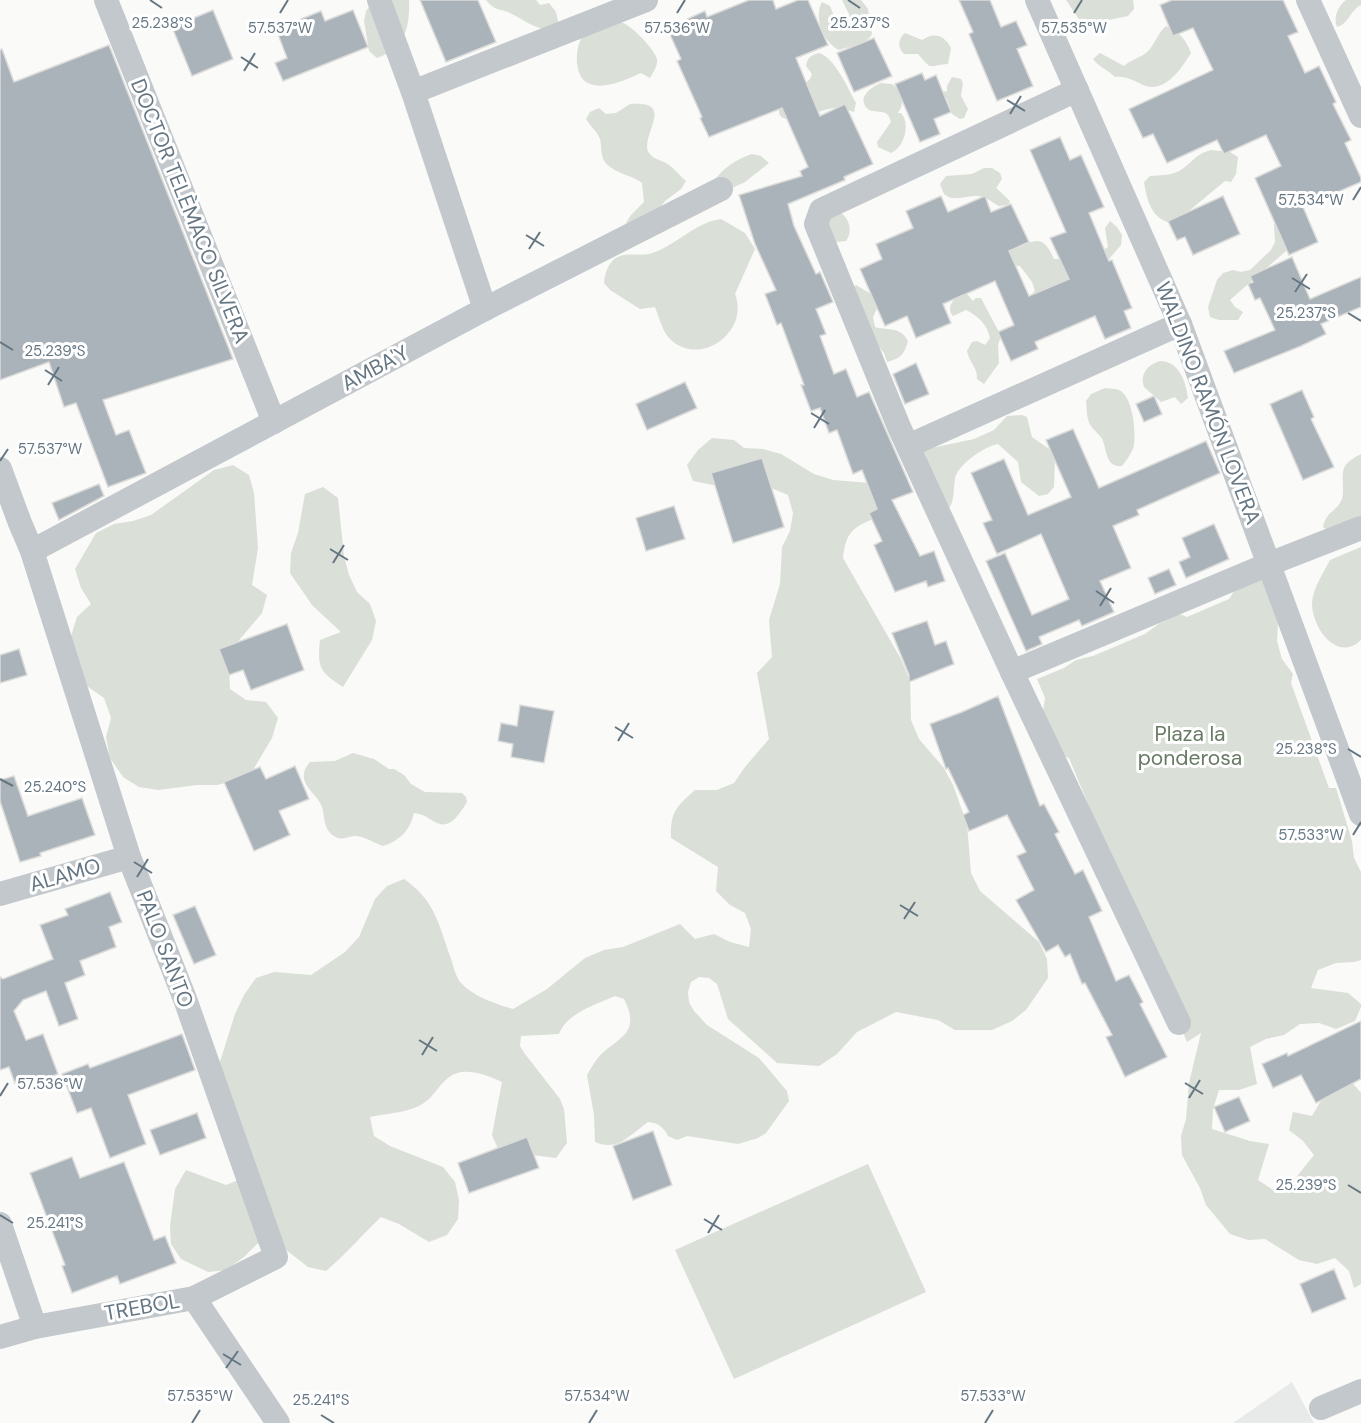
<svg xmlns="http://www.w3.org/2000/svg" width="1361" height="1423" font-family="'DM Sans',sans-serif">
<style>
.built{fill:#e8e9e9}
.green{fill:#dadfd7}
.building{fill:#aab3b9;stroke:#dcdcda;stroke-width:1.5}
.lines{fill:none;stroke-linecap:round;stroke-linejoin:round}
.minor{stroke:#c3c8cc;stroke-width:24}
.ticks{fill:none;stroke:#657683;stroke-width:2}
.labels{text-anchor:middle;stroke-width:6;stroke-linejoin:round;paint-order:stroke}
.street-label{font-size:21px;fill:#657683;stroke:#fff}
.park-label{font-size:21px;fill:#687a64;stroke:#fff}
.ticks-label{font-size:15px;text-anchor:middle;fill:#657683;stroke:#fff;stroke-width:6;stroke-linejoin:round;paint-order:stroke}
</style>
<rect width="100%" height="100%" fill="#fafaf8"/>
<path class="built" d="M1292 1382 1314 1423H1233Z"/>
<g class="green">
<path d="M374 0H409C410 27 405 48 377 58L369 51 364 21 366 11Z"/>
<path d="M486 0H536L540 5 549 3 556 12 558 21 553 30C536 30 526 21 512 14 500 7 498 14 486 0Z"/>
<path d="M842 0H861L868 9 872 34C866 45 851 46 839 50 824 43 813 18 822 2L830 6 835 19 844 20 848 19 849 14Z"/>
<path d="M1066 0H1133L1134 9 1128 16 1090 24 1081 22Z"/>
<path d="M1346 0H1361V5C1350 10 1349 24 1337 27 1333 17 1338 6 1346 0Z"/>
<path d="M613 22C617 22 620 22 623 23 632 26 655 50 657 59 658 66 653 72 650 78L641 73C627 79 604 91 588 83 575 77 575 53 580 41 582 36 587 30 591 27 597 23 607 23 613 22Z"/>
<path d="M1166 26C1179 31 1186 40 1191 53 1181 69 1165 94 1143 85 1132 80 1127 76 1115 77 1108 70 1099 67 1093 59L1100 53 1124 66C1133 58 1142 58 1149 50 1156 42 1158 33 1166 26Z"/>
<path d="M905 33 922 40C935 32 944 35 951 48L948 64C929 65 933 72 918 54H904C897 47 898 39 905 33Z"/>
<path d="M819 53C834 57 848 88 856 103L854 112C848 110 841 108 835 108 821 108 776 133 779 108L810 79 812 74 806 66C807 58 811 55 819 53Z"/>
<path d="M952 77 961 79 963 83 961 96 968 109 964 118 960 119 952 114 947 99 940 93 947 91V86Z"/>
<path d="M881 83 892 84C903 92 905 103 898 113H901C911 124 904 148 891 153L878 147 877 142 891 122C888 108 879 114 869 110 856 99 869 88 881 83Z"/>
<path d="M630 104C678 100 639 136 649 153 654 160 662 160 669 165 675 169 680 176 686 181L681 189 665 201 642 231 633 230 626 223 631 215 644 202 642 183C632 175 613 173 605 162 600 155 602 146 600 139 597 131 590 126 586 119L590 112 599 108 606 114 616 113Z"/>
<path d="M1211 150 1230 152 1238 157 1236 174 1231 182 1225 181 1184 215 1167 222C1150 215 1147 199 1144 182L1150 176C1160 175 1170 176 1179 171 1193 163 1193 155 1211 150Z"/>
<path d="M752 154 761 156 769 163 745 182 728 190 714 181C723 168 737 159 752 154Z"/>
<path d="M984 168H992L1000 173 1002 179 996 188 1010 201 1008 205 999 206C991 202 986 196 977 196 965 195 954 203 944 194L940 184 946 176 972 174Z"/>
<path d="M836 209C848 216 854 229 846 241L836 242 821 218Z"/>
<path d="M721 219 745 233 755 249 735 294C750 332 699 369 669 338 662 330 659 317 655 307L640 309 610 290 604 283C605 272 609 260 620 256 629 253 640 256 649 254 675 247 693 223 721 219Z"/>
<path d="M1110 221 1117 227 1122 235 1121 245 1109 259 1101 262 1080 279 1026 300 1035 291 1032 282 1020 266 1011 265 1009 251C1030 245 1041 228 1054 259 1070 261 1094 257 1108 247L1105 228Z"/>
<path d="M1274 224H1283L1288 241 1286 251 1230 300 1235 307 1243 312 1238 320H1219L1210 317 1208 307 1217 280 1223 273 1233 270 1241 272 1250 270 1271 250 1275 242Z"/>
<path d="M856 285 881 300 873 317 875 327C889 331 900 326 908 341 904 355 901 358 887 362L884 353 878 346 849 291Z"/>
<path d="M962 294H967L973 301 976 298H981L1001 336 998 345 999 363 984 384 977 379C978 368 969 362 967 351L972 342 977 341 985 345 990 338C987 324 978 316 966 310L953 316C946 308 953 298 962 294Z"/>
<path d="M1160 361C1179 361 1186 382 1188 398L1181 404 1175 397 1161 402 1144 387C1140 374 1147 365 1160 361Z"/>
<path d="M1105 388C1109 389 1115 388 1119 390 1133 397 1136 431 1134 445 1132 453 1127 459 1122 466 1106 467 1107 452 1103 441 1101 435 1094 431 1091 426 1086 419 1087 409 1086 401L1091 394Z"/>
<path d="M1022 415 1027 417 1032 437 1052 451 1055 457 1054 487 1048 494 1039 496 1021 482 1018 462 998 444C985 446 957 465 955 479 953 490 955 497 950 507L943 503 920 454 927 449 974 439 994 430 1007 416Z"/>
<path d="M712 438 734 440 744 448 763 449 781 454 814 474 833 480 870 483 879 499 875 518C852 528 846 532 843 558L901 659 910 681 911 720 919 739 944 768 953 785 967 824 971 873 980 891 1039 942 1047 959 1048 978 1026 1010 1012 1021 992 1030H955L938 1020 896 1012 857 1032 837 1054 819 1066 777 1063 728 1019 717 984 709 978 699 977 691 982 688 992 689 1002 694 1011 707 1025 759 1058 787 1091 789 1101 766 1133 758 1138 738 1144 687 1136 677 1140 668 1136C663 1127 659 1123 648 1122 630 1135 617 1152 595 1142L594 1115 587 1075C590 1070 593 1064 597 1059 615 1037 643 1036 624 999L615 996C595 1005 567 1013 559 1034L521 1036 520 1046 525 1054 560 1099 564 1109 567 1143 556 1158 499 1151 492 1135 502 1082C487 1075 463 1065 448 1078 439 1085 434 1096 425 1102 411 1113 387 1113 370 1117L374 1136 390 1146 443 1167 455 1182 459 1200 458 1219 447 1235 429 1242 399 1224 381 1217C362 1235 346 1254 326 1271L308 1267 276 1242 257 1244 244 1257 226 1270 208 1272 181 1259 171 1244 170 1226 175 1189 186 1170 226 1185 243 1178 218 1068 235 1014 244 995 256 978 274 972 311 975 345 952 359 937 375 899 387 886 404 879C435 901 438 922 450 956 453 964 455 975 460 982 474 997 493 1003 513 1009L547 989 585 958 604 950 623 947 680 924 695 939 714 934 730 942 749 947 751 929 745 913 730 905 716 891 718 867 671 838C670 812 677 806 695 790H717L734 783 745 767 769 739 757 673 772 657 769 620 780 584 782 547 790 531 793 513 788 495 771 488 733 489 693 481 687 465 698 450Z"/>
<path d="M1361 454V531L1338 537 1323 527C1326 511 1337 512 1342 499 1345 489 1340 475 1345 466 1349 460 1356 457 1361 454Z"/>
<path d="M233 465 249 475 254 493 258 548 252 585 267 595 262 613 235 645 229 669 230 689 246 700 266 702 278 718 272 738 253 770 237 780 217 785H197L158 790 139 787 123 777 110 758 106 737 111 718 104 698 71 675V636L77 617 91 604 81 588 75 569 96 533 114 524 133 521 151 515 214 470Z"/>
<path d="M323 487 338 498 344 556 349 575 357 592 370 604 376 621 372 640 343 687C320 672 317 668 320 640L341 632 312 605 290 573 291 553 298 533 305 494Z"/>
<path d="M1361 547V640C1337 663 1313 628 1312 605 1312 589 1323 574 1330 560Z"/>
<path d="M1257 577 1274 584 1279 604 1277 641 1282 659 1293 674 1291 683 1329 788H1336L1352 841 1354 858 1361 872V960L1354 962 1336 963 1318 970 1311 988 1348 993 1361 1004V1007L1355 1021 1336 1029 1319 1023 1300 1024 1284 1035 1266 1039 1250 1047 1257 1084 1239 1090H1219L1213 1109 1212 1129 1250 1141 1269 1144 1258 1180 1273 1190 1291 1184 1314 1155 1303 1141 1289 1130 1293 1112 1312 1116 1330 1085 1343 1072 1361 1093V1284L1354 1288 1349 1271 1335 1258 1317 1264 1299 1260 1265 1239 1248 1240 1230 1234 1206 1205 1200 1188 1182 1155 1181 1136 1186 1119 1189 1083 1201 1033 1187 1042 1069 758 1064 756 1042 718 1045 698 1037 679 1064 668 1076 660 1093 656 1145 634 1160 623 1179 614 1187 617 1229 599 1238 585Z"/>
<path d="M353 753 374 759 389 769H394L404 775 411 784 425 792 462 793 466 797 467 802C460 813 450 831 435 822 426 817 424 814 414 813 410 831 399 841 383 846 374 843 366 837 356 836 348 835 343 842 334 836 323 829 325 817 322 807 318 796 307 790 304 779 303 771 306 767 310 762L335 761Z"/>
<path d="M868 1164 926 1292 734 1379 675 1250Z"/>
</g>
<g class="building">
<path d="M420 0H478L496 42 446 62Z"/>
<path d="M749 0H773L776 9 798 0H808L828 45 796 58 820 116 845 104 873 164 844 177 845 180 788 204 794 226 816 274 820 272 833 302 816 309 826 334 820 336 834 374 846 369 857 397 869 392 913 492 892 500 920 556 934 551 945 581 928 587 926 581 895 592 874 545 882 541 869 513 877 509 862 470 853 474 837 430 829 433 820 408 811 411 801 385H804L781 323 777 325 765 294 776 290 755 244 739 195 802 176 800 171 808 167 782 108 709 137 700 118 702 117 677 61 681 59 667 28 705 11 707 17Z"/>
<path d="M959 0H990L1001 27 1016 21 1027 45 1017 49 1033 86 997 101 969 34 973 32Z"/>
<path d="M1172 0H1283L1298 32 1288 36 1305 73 1319 66 1336 102 1333 104 1351 140 1345 143 1361 178V182L1303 207 1318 242 1289 255 1255 178 1281 166 1266 135 1224 154 1217 140 1167 163 1153 134 1143 138 1129 109 1213 70 1193 28 1173 36 1160 5Z"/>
<path d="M213 10 233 59 192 76 172 27Z"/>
<path d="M353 10 368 47 283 81 275 63 287 58 276 29 321 11 325 21Z"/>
<path d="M874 38 892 76 854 92 837 53Z"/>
<path d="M109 45 233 359 103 400 116 435 129 430 146 473 108 487 76 403 64 407 49 362 0 380V50L2 49 14 82Z"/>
<path d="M922 73 925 80 936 75 951 112 934 119 940 134 920 142 895 84Z"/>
<path d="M1060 137 1070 160 1081 155 1104 207 1089 213 1109 261 1112 260 1132 308 1124 311 1131 328 1105 339 1095 316 1035 342 1038 349 1011 361 998 332 1014 325 995 281 943 304 951 323 916 338 907 316 885 326 860 269 882 259 876 244 913 228 906 211 941 196 948 212 985 196 991 212 1011 204 1029 242 1009 251 1029 296 1069 279 1050 238 1066 232 1030 150Z"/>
<path d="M1223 196 1240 234 1193 255 1185 237 1177 240 1168 221Z"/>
<path d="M1292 257 1310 299 1361 277V307L1321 324 1326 334 1301 346 1234 373 1224 351 1275 330 1260 298 1255 300 1248 284 1253 282 1250 276Z"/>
<path d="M916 363 929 394 905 404 893 374Z"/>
<path d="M685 382 697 408 647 430 636 404Z"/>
<path d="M1302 390 1314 417 1311 419 1334 467 1303 480 1270 404Z"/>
<path d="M1154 396 1162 414 1144 422 1136 404Z"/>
<path d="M1073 429 1099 488 1206 441 1220 473 1137 510 1139 515 1113 526 1131 568 1100 581 1114 612 1082 626 1079 620 1039 637 1042 644 1026 651 986 561 1005 553 1032 615 1069 599 1041 534 997 554 983 523 992 520 971 473 1004 459 1028 515 1071 497 1046 440Z"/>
<path d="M762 458 784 527 733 543 711 473Z"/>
<path d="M99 484 104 496 59 520 52 503Z"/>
<path d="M674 506 685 539 646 551 636 518Z"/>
<path d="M1214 524 1229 559 1186 578 1179 562 1190 557 1182 538Z"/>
<path d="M1169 569 1176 585 1155 594 1148 578Z"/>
<path d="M927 621 935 645 946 641 954 664 909 682V675L892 633Z"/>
<path d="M287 624 304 670 251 690 243 670 229 675 219 649Z"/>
<path d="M19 649 27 675 0 683V655Z"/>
<path d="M998 696 1040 806 1044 804 1059 832 1055 834 1075 874 1083 870 1102 911 1089 917 1116 981 1129 975 1143 1002 1140 1004 1167 1057 1125 1077 1106 1037 1112 1035 1085 983 1082 984 1070 954 1065 957 1058 945 1046 952 1016 900 1034 890 1017 856 1026 852 1007 815 969 831 963 815 969 812 948 768 946 769 930 724 962 712Z"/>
<path d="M520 705 554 711 544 763 511 757 513 744 498 741 501 723 517 726Z"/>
<path d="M295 766 309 799 279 811 290 835 254 851 224 782 260 767 266 779Z"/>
<path d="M14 776 28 816 82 798 95 835 40 853 41 856 20 862 0 801V780Z"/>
<path d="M110 892 122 922 109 927 116 947 80 961 85 975 65 983 78 1019 59 1026 46 991 23 1000 14 1011 26 1040 43 1034 58 1074 17 1089 9 1067 0 1070V977L3 979 53 959 40 925 68 915 65 909Z"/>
<path d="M195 906 216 955 194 964 173 915Z"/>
<path d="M1361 1021V1079L1316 1103 1301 1075 1273 1088 1262 1064 1287 1053 1288 1056Z"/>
<path d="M182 1034 195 1070 128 1095 146 1144 110 1158 91 1108 77 1113 62 1074 88 1064 90 1068Z"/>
<path d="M1239 1097 1250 1121 1225 1132 1214 1107Z"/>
<path d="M197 1113 206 1138 160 1155 150 1130Z"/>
<path d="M653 1131 672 1185 633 1200 613 1146Z"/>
<path d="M527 1137 539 1168 469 1193 458 1163Z"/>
<path d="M72 1157 80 1178 124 1162 154 1240 165 1236 176 1263 120 1284 117 1276 72 1293 62 1266 65 1265 30 1173Z"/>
<path d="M1334 1269 1346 1299 1312 1313 1300 1284Z"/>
</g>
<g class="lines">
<g class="minor">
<path d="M106 0 274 422"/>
<path d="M379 0 413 92 485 309"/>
<path d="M1037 0 1180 324 1361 814"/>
<path d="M1308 0 1361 116"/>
<path d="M1077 90 821 210 816 224 899 427 1012 672 1179 1023"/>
<path d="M413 92 646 0"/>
<path d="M908 446 1180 324"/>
<path d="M0 469 20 523 32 551 129 857 185 999 276 1257 194 1298 35 1327 0 1337"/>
<path d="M32 551 485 309 721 189"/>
<path d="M1012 672 1269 564 1361 528"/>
<path d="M0 894 129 857"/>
<path d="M0 1224 35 1327"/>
<path d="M194 1298 278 1423"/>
<path d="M1321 1408 1361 1391"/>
</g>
</g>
<path class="ticks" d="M150 0 162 8M848 0 860 8M280 13 288 0M677 13 685 0M1074 13 1082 0M241 57 258 68M244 71 255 53M1007 100 1025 111M1010 114 1021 96M1353 200 1361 187M526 235 544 246M529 249 540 232M1292 278 1310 289M1295 292 1307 274M1348 313 1361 321M0 342 13 350M45 370 62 381M48 385 59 367M811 413 829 424M814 428 825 410M0 461 8 449M330 549 348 560M333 563 344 545M1096 591 1114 603M1100 606 1111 588M615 727 633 738M618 741 629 723M1348 749 1361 757M0 779 13 786M1353 835 1361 822M134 862 152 873M137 877 148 859M900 905 918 916M904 919 915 902M419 1040 437 1051M422 1055 433 1037M1185 1083 1203 1094M0 1096 8 1083M1189 1098 1200 1080M1348 1185 1361 1193M0 1215 13 1223M704 1219 722 1230M708 1233 719 1215M223 1354 241 1365M226 1368 238 1351M321 1415 334 1423M192 1423 200 1410M589 1423 597 1410M985 1423 993 1410"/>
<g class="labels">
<g class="street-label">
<text transform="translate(190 211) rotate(68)" y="7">DOCTOR TELÈMACO SILVERA</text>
<text transform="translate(375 368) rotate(-28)" y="7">AMBA'Y</text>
<text transform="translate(1208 403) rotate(69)" y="7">WALDINO RAMÓN LOVERA</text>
<text transform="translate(65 875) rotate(-16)" y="7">ALAMO</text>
<text transform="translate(165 949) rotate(69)" y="7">PALO SANTO</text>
<text transform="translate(142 1307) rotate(-10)" y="7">TREBOL</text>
</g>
<g class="park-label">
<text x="1190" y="741">Plaza la<tspan x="1190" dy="24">ponderosa</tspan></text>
</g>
</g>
<g class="ticks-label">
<text x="162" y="28">25.238°S</text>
<text x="860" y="28">25.237°S</text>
<text x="280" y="33">57.537°W</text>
<text x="677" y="33">57.536°W</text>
<text x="1074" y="33">57.535°W</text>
<text x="1311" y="205">57.534°W</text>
<text x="1306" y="318">25.237°S</text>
<text x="55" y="356">25.239°S</text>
<text x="50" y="454">57.537°W</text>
<text x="1306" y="754">25.238°S</text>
<text x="55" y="792">25.240°S</text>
<text x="1311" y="840">57.533°W</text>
<text x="50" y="1089">57.536°W</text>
<text x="1306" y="1190">25.239°S</text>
<text x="55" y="1228">25.241°S</text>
<text x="200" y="1401">57.535°W</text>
<text x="597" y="1401">57.534°W</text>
<text x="993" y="1401">57.533°W</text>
<text x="321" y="1405">25.241°S</text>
</g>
</svg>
